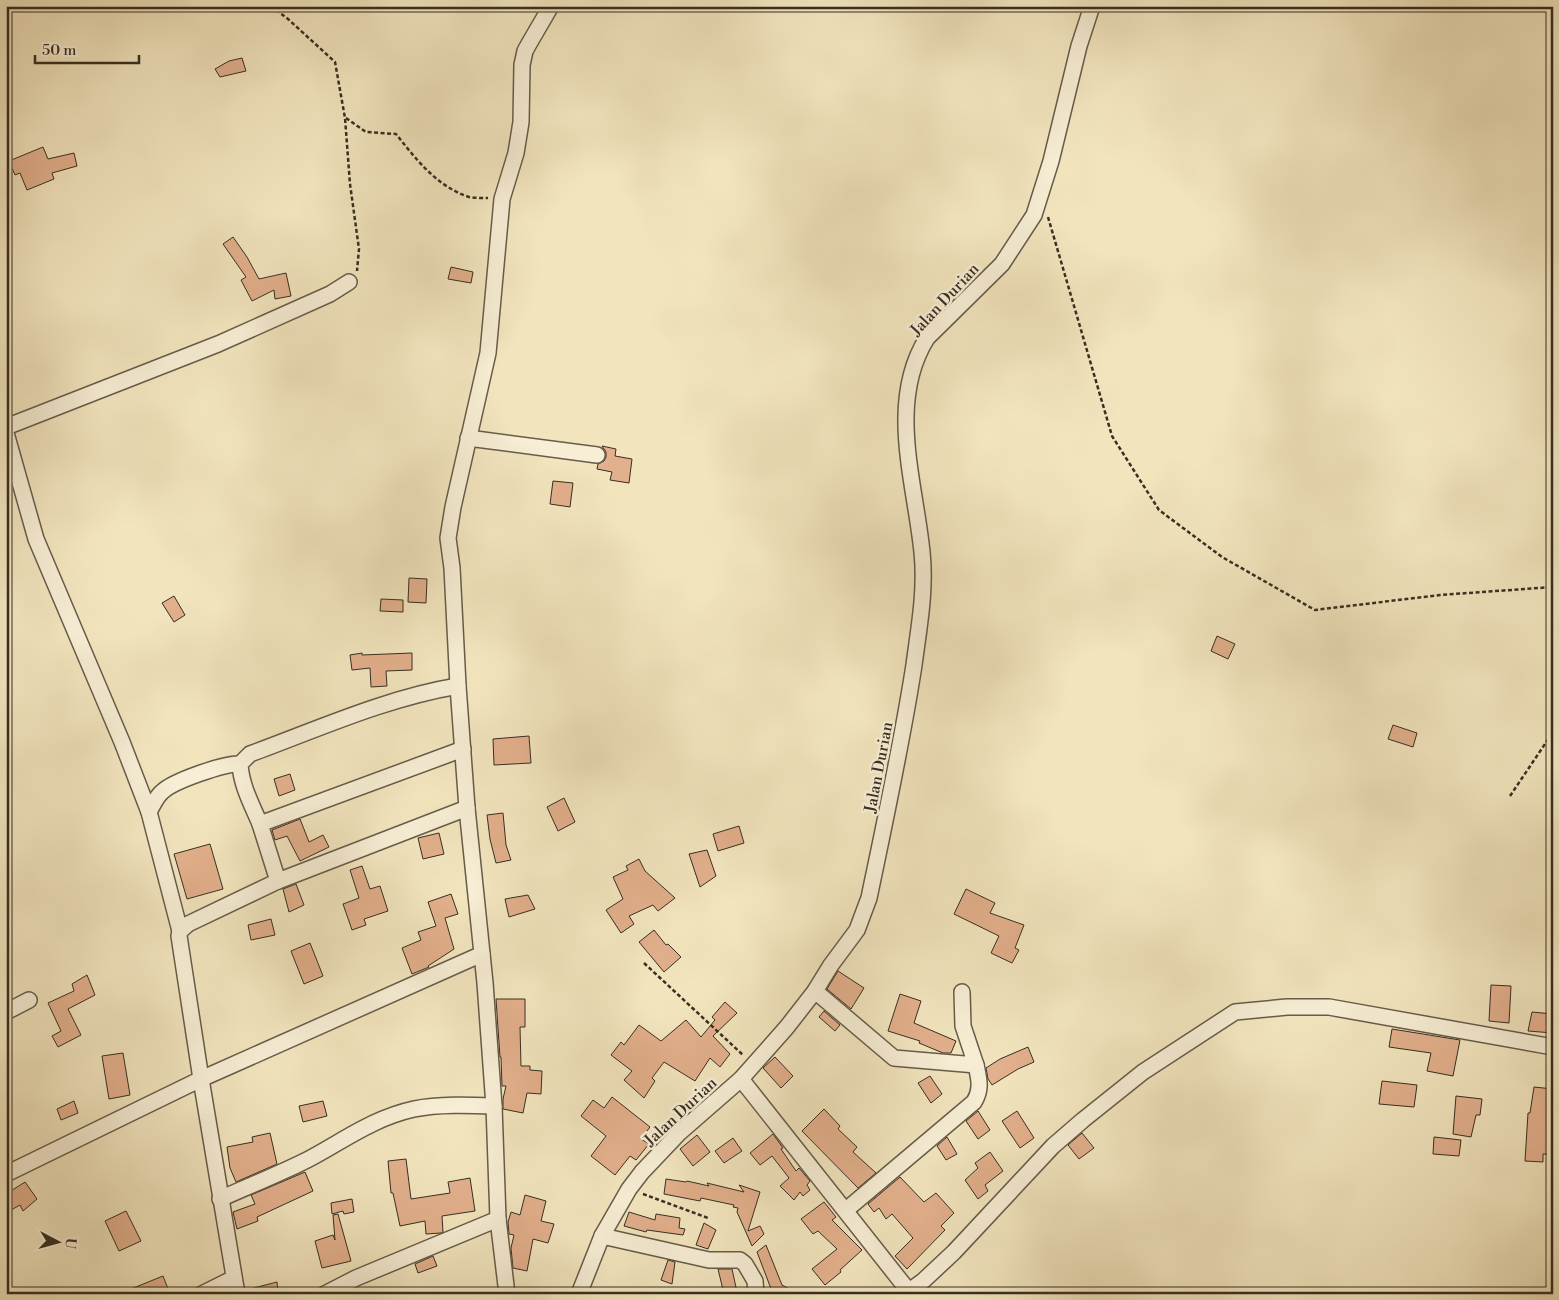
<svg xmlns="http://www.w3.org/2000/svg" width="1559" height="1300" font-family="'Libre Bodoni',serif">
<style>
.building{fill:#e2b08c;stroke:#372e22}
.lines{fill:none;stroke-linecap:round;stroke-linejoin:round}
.minor-casing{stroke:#665c49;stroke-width:18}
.path{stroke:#372e22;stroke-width:2.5;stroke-dasharray:4 2.5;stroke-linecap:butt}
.minor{stroke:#f7eed5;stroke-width:15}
.labels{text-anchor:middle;stroke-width:5;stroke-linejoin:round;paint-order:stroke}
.street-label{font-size:16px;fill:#372e22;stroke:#f7eed5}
</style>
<rect width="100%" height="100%" fill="#f2e5be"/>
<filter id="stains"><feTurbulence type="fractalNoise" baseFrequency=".004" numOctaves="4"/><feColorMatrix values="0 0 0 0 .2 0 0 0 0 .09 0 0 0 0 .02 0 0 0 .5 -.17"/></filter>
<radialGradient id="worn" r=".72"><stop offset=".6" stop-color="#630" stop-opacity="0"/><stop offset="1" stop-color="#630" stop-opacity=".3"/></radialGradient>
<g class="building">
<path d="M242 58 246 71 220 77 215 69 229 61Z"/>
<path d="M43 147 48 159 74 153 77 166 52 173 54 179 27 190 20 173 15 175 9 161Z"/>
<path d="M233 237 247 257 259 279 286 273 291 296 275 299 274 290 252 301 241 280 246 277 223 244Z"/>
<path d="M451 267 473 272 471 283 448 279Z"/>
<path d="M602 446 616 449 615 456 632 459 629 483 610 480 612 472 597 469 598 464 604 461 606 457V452Z"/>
<path d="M553 481 573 483 570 507 550 504Z"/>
<path d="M409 578 427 579 426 603 408 602Z"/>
<path d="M174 596 185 615 174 622 162 603Z"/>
<path d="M381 599 403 600V612L380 611Z"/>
<path d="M1217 636 1235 644 1228 659 1211 651Z"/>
<path d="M362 653V655L412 653V670L386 671 387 686 371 687 370 668 352 670 350 655Z"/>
<path d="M1393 725 1417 733 1413 747 1388 739Z"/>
<path d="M529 736 531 763 494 765 493 739Z"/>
<path d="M290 774 295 790 279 796 274 779Z"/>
<path d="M564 798 575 822 558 831 547 807Z"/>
<path d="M503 813 506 845 511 860 496 863 490 839 487 815Z"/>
<path d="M300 819 309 842 323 835 329 847 300 861 287 836 275 840 272 830Z"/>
<path d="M739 826 744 843 718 851 713 834Z"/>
<path d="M439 833 444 854 423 859 418 838Z"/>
<path d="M210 844 223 889 187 899 174 854Z"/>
<path d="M707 850 716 876 700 887 689 854Z"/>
<path d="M639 859 645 871 675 898 658 911 653 905 629 916 634 924 621 933 606 910 623 899 613 877 628 870 626 866Z"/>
<path d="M362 866 370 889 380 886 388 911 364 919 366 925 352 930 343 904 359 898 350 870Z"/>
<path d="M296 884 304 905 289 912 283 889Z"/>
<path d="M966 889 995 903 990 913 1024 925 1015 948 1019 950 1012 963 991 953 999 936 954 914Z"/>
<path d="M451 894 458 914 445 918 454 949 428 966 429 967 412 974 402 948 421 940 418 932 436 926 428 902Z"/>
<path d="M528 895 535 909 509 917 505 899Z"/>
<path d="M271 919 275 935 251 940 248 925Z"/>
<path d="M654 930 666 945 668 944 681 957 664 972 639 942Z"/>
<path d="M310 943 323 976 304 984 291 951Z"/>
<path d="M838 971 864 988 851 1009 827 989Z"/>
<path d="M87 975 95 995 68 1009 81 1035 58 1047 52 1036 61 1031 48 1003 74 991 72 984Z"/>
<path d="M1491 985 1511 986 1509 1023 1489 1021Z"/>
<path d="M900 994 921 1001 914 1023 956 1041 951 1053H943L919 1043 920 1041 888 1031Z"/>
<path d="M496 999H525V1027H520L521 1066H530V1070L542 1071 541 1094 527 1093 523 1113 503 1109V1099L506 1086H502L501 1057H500Z"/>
<path d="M725 1002 737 1013 713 1036 730 1054 720 1067 710 1058 695 1081 664 1062 652 1078 655 1081 644 1098 624 1080 632 1071 611 1055 621 1042 624 1045 639 1025 661 1041 686 1020 701 1037 715 1020 712 1017Z"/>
<path d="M824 1011 840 1025 835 1031 819 1017Z"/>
<path d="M1532 1012 1553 1014V1033L1528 1031Z"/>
<path d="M1392 1029 1460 1040 1453 1076 1427 1071 1431 1053 1389 1047Z"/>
<path d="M1028 1047 1034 1062 1018 1069 992 1085 988 1079 986 1068 1000 1059Z"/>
<path d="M123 1053 130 1095 109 1099 102 1056Z"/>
<path d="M775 1057 793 1076 781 1088 763 1068Z"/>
<path d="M930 1076 942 1094 931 1103 918 1083Z"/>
<path d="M1382 1081 1417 1085 1414 1107 1379 1104Z"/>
<path d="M1534 1087 1553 1089V1155L1543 1154V1162L1525 1161 1528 1113H1530Z"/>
<path d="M1456 1096 1482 1099 1480 1115H1476L1471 1137 1453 1134Z"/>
<path d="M612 1097 650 1127 641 1139 649 1144 636 1160 630 1156 615 1175 591 1156 606 1136 581 1116 593 1100 604 1108Z"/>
<path d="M74 1101 78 1113 61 1120 57 1109Z"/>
<path d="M323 1101 327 1116 303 1122 299 1106Z"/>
<path d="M824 1109 840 1126 838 1129 857 1147 853 1152 876 1173 858 1188 802 1131Z"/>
<path d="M978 1111 990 1130 978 1139 966 1121Z"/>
<path d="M1017 1111 1034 1138 1020 1148 1002 1121Z"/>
<path d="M270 1133 277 1164 236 1182 230 1168 227 1147 253 1142 252 1137Z"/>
<path d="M1082 1133 1094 1148 1079 1159 1068 1145Z"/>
<path d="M773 1134 783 1148 781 1149 796 1171 799 1168 810 1181 807 1185 810 1190 803 1196 800 1192 794 1200 780 1186 789 1178 772 1156 760 1165 750 1153Z"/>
<path d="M697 1135 710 1152 693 1166 680 1149Z"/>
<path d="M947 1137 957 1154 946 1160 937 1146Z"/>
<path d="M1434 1137 1461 1140 1459 1156 1433 1154Z"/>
<path d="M733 1138 742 1151 724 1163 715 1151Z"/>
<path d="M990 1152 1003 1171 985 1185 988 1191 978 1199 965 1180 978 1168 975 1163Z"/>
<path d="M406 1159 411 1199 450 1193 448 1182 470 1178 475 1211 442 1216 443 1232 441 1233 426 1234 425 1221 400 1226 393 1193H391L388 1161Z"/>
<path d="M305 1172 313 1191 257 1217 258 1221 237 1229 233 1212 255 1204 251 1195Z"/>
<path d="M900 1177 924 1202 936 1193 954 1213 941 1226 945 1230 907 1269 895 1256 913 1238 892 1214 886 1219 879 1208 874 1212 868 1204Z"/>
<path d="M666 1179 686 1182 687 1181 709 1186 707 1183 744 1192 739 1185 760 1192 748 1231 760 1226 764 1234 752 1246 737 1212 738 1208 733 1207 734 1205 701 1198 700 1201 664 1194Z"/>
<path d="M25 1182 37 1199 23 1211 20 1205 6 1213V1194Z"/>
<path d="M525 1195 546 1201 541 1221 554 1224 548 1243 533 1239 527 1271 513 1268 511 1248 514 1235 509 1234 508 1222 511 1212 520 1215Z"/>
<path d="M352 1199 354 1212 344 1214 343 1211 332 1214 331 1203Z"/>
<path d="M824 1202 836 1217 832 1220 862 1250 840 1270 841 1272 825 1285 812 1269 837 1249 818 1231 813 1234 801 1219Z"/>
<path d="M126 1211 141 1241 119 1251 105 1221Z"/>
<path d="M629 1212 655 1220 656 1214 680 1218 679 1228 685 1229 683 1235 647 1230 646 1232 624 1226Z"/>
<path d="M338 1214 351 1261 322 1268 315 1241 333 1235 335 1240 333 1215Z"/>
<path d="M704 1223 716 1230 708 1249 696 1245Z"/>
<path d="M766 1245 782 1285 799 1294H773L757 1252Z"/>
<path d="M433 1256 437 1266 418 1273 415 1264Z"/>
<path d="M668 1260 675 1262 672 1284 661 1280Z"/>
<path d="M718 1269H732L737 1292 724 1294Z"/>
<path d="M163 1276 170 1294H121V1293Z"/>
<path d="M277 1282 278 1294H246V1290Z"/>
</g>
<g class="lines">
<g class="minor-casing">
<g id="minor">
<path d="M6 427 218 344 330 294 349 282"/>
<path d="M6 433 36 539 122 742 149 812 180 931"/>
<path d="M468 438 597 455"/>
<path d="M463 749 260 824 278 881 467 808"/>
<path d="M149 812C153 805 156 797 162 792 173 781 225 763 240 764"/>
<path d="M260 824C252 805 241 785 240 764L250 754C318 729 386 698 458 686"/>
<path d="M815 991 894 1058 976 1065 963 1026 962 992"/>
<path d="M6 1012 29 1000"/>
<path d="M741 1079 911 1294"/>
<path d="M6 1174 201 1079 482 954"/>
<path d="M220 1199C249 1186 279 1174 307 1160 343 1141 373 1118 414 1109 439 1104 468 1105 494 1106"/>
<path d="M846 1210 974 1102C982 1089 979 1079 976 1065"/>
<path d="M602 1236 709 1260H740L745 1264 755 1281 756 1294"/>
<path d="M909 1291 923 1281 954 1252 1053 1146 1083 1120 1143 1072 1235 1012 1287 1007H1329L1553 1047"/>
<path d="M202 1294 234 1278"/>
<path d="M237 1294 201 1079 179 936 180 931 188 924 278 881"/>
<path d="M325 1294 356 1278 498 1219"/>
<path d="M507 1294 498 1219 494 1106 485 983 467 808 458 686 452 568 448 538 453 507 488 353 502 199 516 153 521 122 522 65 525 51 530 42 551 6"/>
<path d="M579 1294 602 1236 629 1189 642 1172 679 1133 741 1079 787 1027 815 991 831 965 857 930 869 898C885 821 902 743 914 665 919 627 926 590 922 552 915 482 887 402 927 338L1002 264 1034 215 1051 161 1079 46 1092 6"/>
</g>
</g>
<g class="path">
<path d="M271 6 288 19 335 62 345 118 350 184 359 249 357 271"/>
<path d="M346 118 366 132 396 134C416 159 436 186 469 197 475 198 482 198 488 198"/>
<path d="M1048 217 1112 436 1159 510 1222 557 1315 610 1440 595 1553 587"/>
<path d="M1510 796 1553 732"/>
<path d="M644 963 743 1055"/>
<path d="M643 1194 708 1218"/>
</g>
<use href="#minor" class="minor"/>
</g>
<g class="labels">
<g class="street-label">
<text transform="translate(944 299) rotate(-47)" y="6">Jalan Durian</text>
<text transform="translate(878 767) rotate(-79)" y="6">Jalan Durian</text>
<text transform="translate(680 1111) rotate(-43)" y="6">Jalan Durian</text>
</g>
</g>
<rect width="1559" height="1300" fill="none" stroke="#f2e5be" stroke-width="25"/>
<rect x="8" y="8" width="1544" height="1285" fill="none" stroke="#372e22" stroke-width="2.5"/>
<rect x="12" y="12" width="1534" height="1275" fill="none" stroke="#372e22"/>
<g transform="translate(58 1242) rotate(96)" stroke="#f7eed5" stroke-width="4" paint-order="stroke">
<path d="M0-4L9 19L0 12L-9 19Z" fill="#372e22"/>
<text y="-8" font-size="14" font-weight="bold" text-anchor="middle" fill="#372e22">U</text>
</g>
<path d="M35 55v8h104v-8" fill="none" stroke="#372e22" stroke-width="2.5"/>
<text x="42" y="55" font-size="15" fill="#372e22" stroke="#f7eed5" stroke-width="4" paint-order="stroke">50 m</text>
<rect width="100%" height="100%" filter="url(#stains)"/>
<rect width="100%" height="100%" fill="url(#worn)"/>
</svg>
